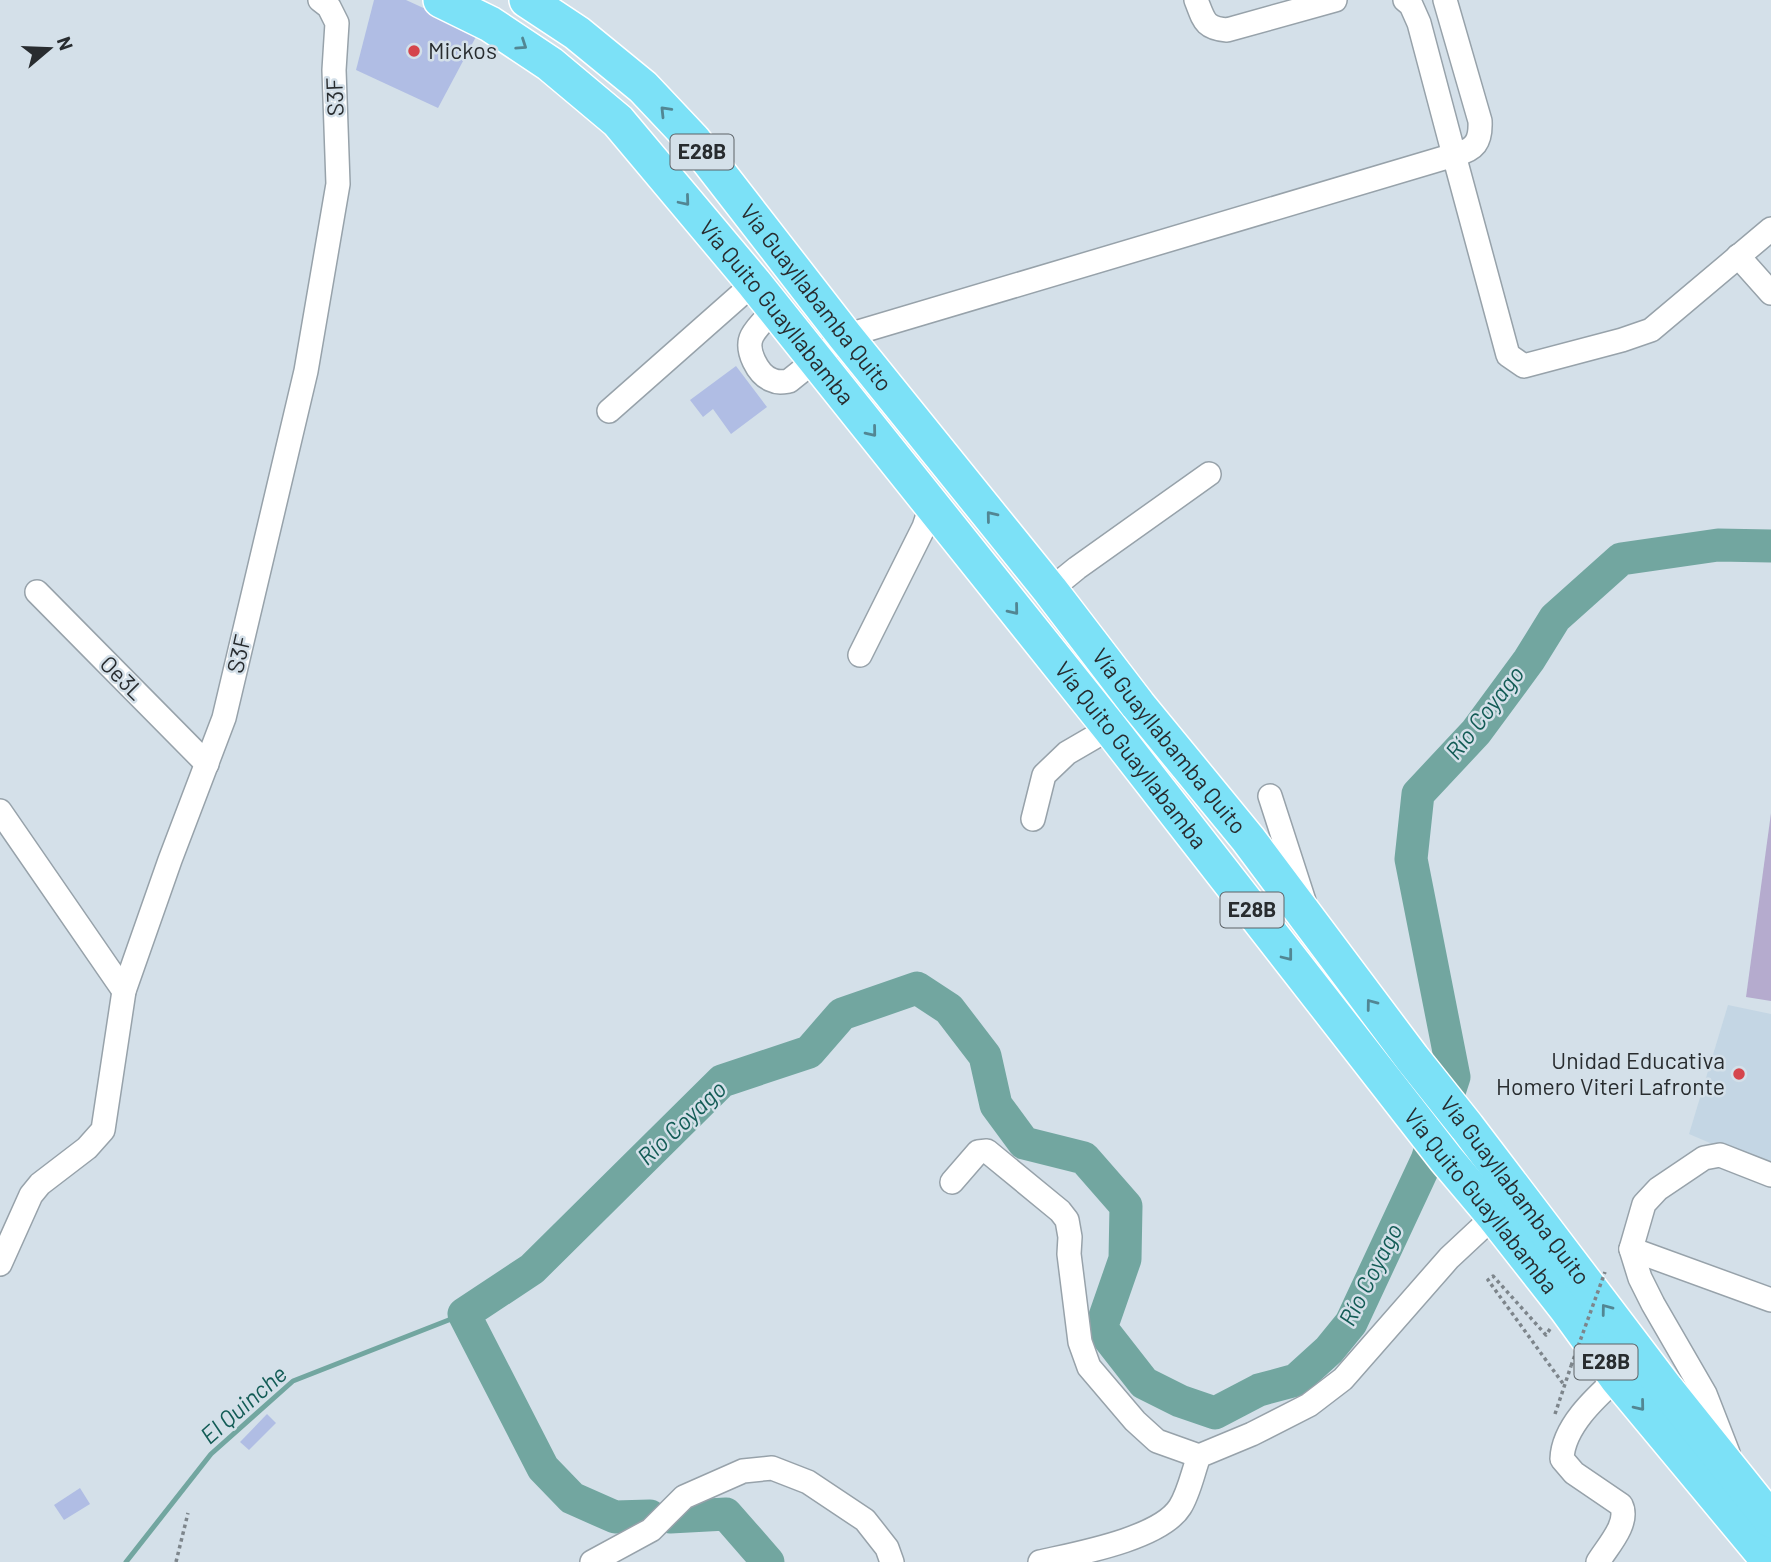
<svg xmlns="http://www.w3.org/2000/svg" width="1771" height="1562" font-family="Barlow,sans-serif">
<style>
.built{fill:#c4d6e4}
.garden{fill:#b5abce}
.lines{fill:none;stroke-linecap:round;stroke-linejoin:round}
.stream{stroke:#72a6a0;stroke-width:5}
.river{stroke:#72a6a0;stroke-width:33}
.building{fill:#b0bde4}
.minor-casing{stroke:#97a2aa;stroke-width:26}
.highway-casing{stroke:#fff;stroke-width:38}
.path{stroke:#7d858b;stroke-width:3.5;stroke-dasharray:3.5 3.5;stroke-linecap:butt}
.minor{stroke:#fff;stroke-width:23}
.highway{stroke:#7ce1f7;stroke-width:35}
.path-bridge{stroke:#7d858b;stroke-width:3.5;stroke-dasharray:3.5 3.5;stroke-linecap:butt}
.oneway{stroke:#528693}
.poi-dot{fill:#d5454c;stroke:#d4e0e9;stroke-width:2.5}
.labels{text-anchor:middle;stroke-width:5;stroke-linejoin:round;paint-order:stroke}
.shield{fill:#d4e0e9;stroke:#5c6267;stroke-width:2}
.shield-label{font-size:21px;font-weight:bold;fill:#282c2f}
.poi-label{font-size:23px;fill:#282c2f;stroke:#d4e0e9;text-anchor:start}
.street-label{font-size:23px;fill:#282c2f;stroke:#d4e0e9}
.water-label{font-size:24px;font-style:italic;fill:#135c56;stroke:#d4e0e9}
</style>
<rect width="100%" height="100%" fill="#d4e0e9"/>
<path class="built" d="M1728 1005 1771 1014V1169L1689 1134Z"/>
<path class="garden" d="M1771 813V1001L1746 997Z"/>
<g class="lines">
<path class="stream" d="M126 1562 211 1454 293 1381 464 1314"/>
<g class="river">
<path d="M650 1516 615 1517 572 1498 543 1468 464 1314 532 1269 722 1081 809 1052 842 1014 917 988 949 1009 985 1056 996 1105 1024 1143 1084 1158 1126 1206 1125 1259 1101 1328 1144 1383 1180 1401 1215 1413 1259 1390 1296 1380 1329 1350 1351 1323 1427 1160 1454 1077 1411 859 1418 794 1476 732 1529 660 1555 618 1621 559 1718 545 1771 546"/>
<path d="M670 1517 726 1514 768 1562"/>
</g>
</g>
<g class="building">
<path d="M374 0H406L478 33 438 108 356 70Z"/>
<path d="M736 366 767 407 731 434 713 409 703 417 690 400Z"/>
<path d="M267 1414 276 1423 249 1450 240 1442Z"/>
<path d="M80 1488 90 1504 64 1520 54 1505Z"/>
</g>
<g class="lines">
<g class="minor-casing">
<g id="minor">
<path d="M1196 0C1204 20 1204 28 1227 30L1335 0"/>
<path d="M1405 0 1411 5 1419 23 1454 155C1475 150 1481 142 1480 121L1445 0"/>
<path d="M1738 256 1771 293"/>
<path d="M774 310C767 318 757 326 752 336 745 350 758 375 772 380 778 383 783 382 789 381L845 336 1454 155 1508 355 1524 366 1622 340 1651 330 1771 229"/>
<path d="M609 411 754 283"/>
<path d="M1050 590 1077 568 1209 474"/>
<path d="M37 592 207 764"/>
<path d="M860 655 924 527 931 506"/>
<path d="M1270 796 1304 901"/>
<path d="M0 811 124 991"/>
<path d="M1033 819 1044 775 1067 753 1110 728 1138 705"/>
<path d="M952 1182 978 1152 987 1151 1060 1211 1067 1220 1070 1237 1069 1254 1080 1342 1089 1367 1135 1421 1157 1441 1199 1456"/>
<path d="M1631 1249 1771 1300"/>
<path d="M0 1264 31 1195 40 1184 87 1148 103 1130 124 991 170 860 224 718 306 371 338 184 334 70 337 23 329 7 320 0"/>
<path d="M1728 1453 1705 1394 1653 1304 1640 1278 1631 1249 1644 1204 1658 1189 1704 1158 1720 1155 1771 1175"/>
<path d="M592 1562 651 1530 684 1497 743 1471 772 1468 808 1482 865 1520 887 1548 892 1562"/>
<path d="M1040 1562C1075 1554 1160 1539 1180 1507 1189 1493 1193 1472 1199 1456L1252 1434 1309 1405 1343 1379 1449 1258 1494 1216"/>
<path d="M1598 1562C1607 1547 1630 1523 1621 1505L1574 1473 1562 1459C1563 1427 1595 1398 1617 1378"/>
</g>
</g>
<g class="highway-casing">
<g id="highway">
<path id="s1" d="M441 0 490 24 550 64 618 121 754 283 1110 728 1446 1159 1494 1216 1567 1309 1617 1378 1770 1562"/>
<path id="s2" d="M527 0 577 33 643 87 693 140 845 336 1050 590 1138 705 1248 839 1412 1058 1467 1127 1666 1389 1771 1520"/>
</g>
</g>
<g class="path">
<path d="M1550 1329 1546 1335 1493 1276 1488 1280 1564 1385"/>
<path d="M1555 1414 1571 1366"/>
<path d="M176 1562 188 1513"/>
</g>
<use href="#minor" class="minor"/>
<use href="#highway" class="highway"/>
<path class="path-bridge" d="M1571 1366 1605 1272"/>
</g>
<defs><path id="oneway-chevron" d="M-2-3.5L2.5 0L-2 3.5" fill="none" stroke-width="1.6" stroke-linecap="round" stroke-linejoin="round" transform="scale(1.75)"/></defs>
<g class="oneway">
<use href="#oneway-chevron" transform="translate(522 45) rotate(34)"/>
<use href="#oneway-chevron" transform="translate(665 111) rotate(-134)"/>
<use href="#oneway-chevron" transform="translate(685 201) rotate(50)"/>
<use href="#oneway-chevron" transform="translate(872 432) rotate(51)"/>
<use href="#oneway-chevron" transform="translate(991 516) rotate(-129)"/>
<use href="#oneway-chevron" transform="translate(1014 610) rotate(51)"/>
<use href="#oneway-chevron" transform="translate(1288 956) rotate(52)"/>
<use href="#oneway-chevron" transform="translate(1371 1004) rotate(-127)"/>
<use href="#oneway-chevron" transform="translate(1606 1309) rotate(-127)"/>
<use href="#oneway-chevron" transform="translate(1640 1406) rotate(51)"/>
</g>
<g class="poi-dot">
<circle cx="414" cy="51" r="7"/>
<circle cx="1739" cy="1074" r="7"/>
</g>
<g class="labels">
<g class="shield">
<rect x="670.5" y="134.5" width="63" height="35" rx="5"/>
<rect x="1220.5" y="892.5" width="63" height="35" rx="5"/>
<rect x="1574.5" y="1344.5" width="63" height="35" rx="5"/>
</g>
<g class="shield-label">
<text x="702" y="159">E28B</text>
<text x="1252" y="917">E28B</text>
<text x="1606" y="1369">E28B</text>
</g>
<g class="poi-label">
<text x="428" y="59">Mickos</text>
<text x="1725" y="1069" text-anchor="end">Unidad Educativa<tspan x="1725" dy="26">Homero Viteri Lafronte</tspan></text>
</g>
<g class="street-label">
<text transform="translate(335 97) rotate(-92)" y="8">S3F</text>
<text dy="8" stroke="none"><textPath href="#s2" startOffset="418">Vía Guayllabamba Quito</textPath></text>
<text dy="8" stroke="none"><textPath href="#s1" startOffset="464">Vía Quito Guayllabamba</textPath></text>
<text transform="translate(239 654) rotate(-77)" y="8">S3F</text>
<text transform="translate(122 678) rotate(45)" y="8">Oe3L</text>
<text dy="8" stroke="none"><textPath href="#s2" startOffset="985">Vía Guayllabamba Quito</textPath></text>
<text dy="8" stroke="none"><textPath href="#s1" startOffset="1031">Vía Quito Guayllabamba</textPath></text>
<text dy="8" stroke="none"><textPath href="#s2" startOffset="1552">Vía Guayllabamba Quito</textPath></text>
<text dy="8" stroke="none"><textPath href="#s1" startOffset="1598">Vía Quito Guayllabamba</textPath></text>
</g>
<g class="water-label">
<text transform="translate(1485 713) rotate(-52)" y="8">Río Coyago</text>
<text transform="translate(682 1123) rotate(-43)" y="8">Río Coyago</text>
<text transform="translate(1371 1275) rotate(-63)" y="8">Río Coyago</text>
<text transform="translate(244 1405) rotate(-41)" y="8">El Quinche</text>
</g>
</g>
<g transform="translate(49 49) rotate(71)" stroke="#d4e0e9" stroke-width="5" paint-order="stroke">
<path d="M0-5L12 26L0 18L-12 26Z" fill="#282c2f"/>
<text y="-10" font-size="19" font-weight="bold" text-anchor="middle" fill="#282c2f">N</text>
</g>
</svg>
